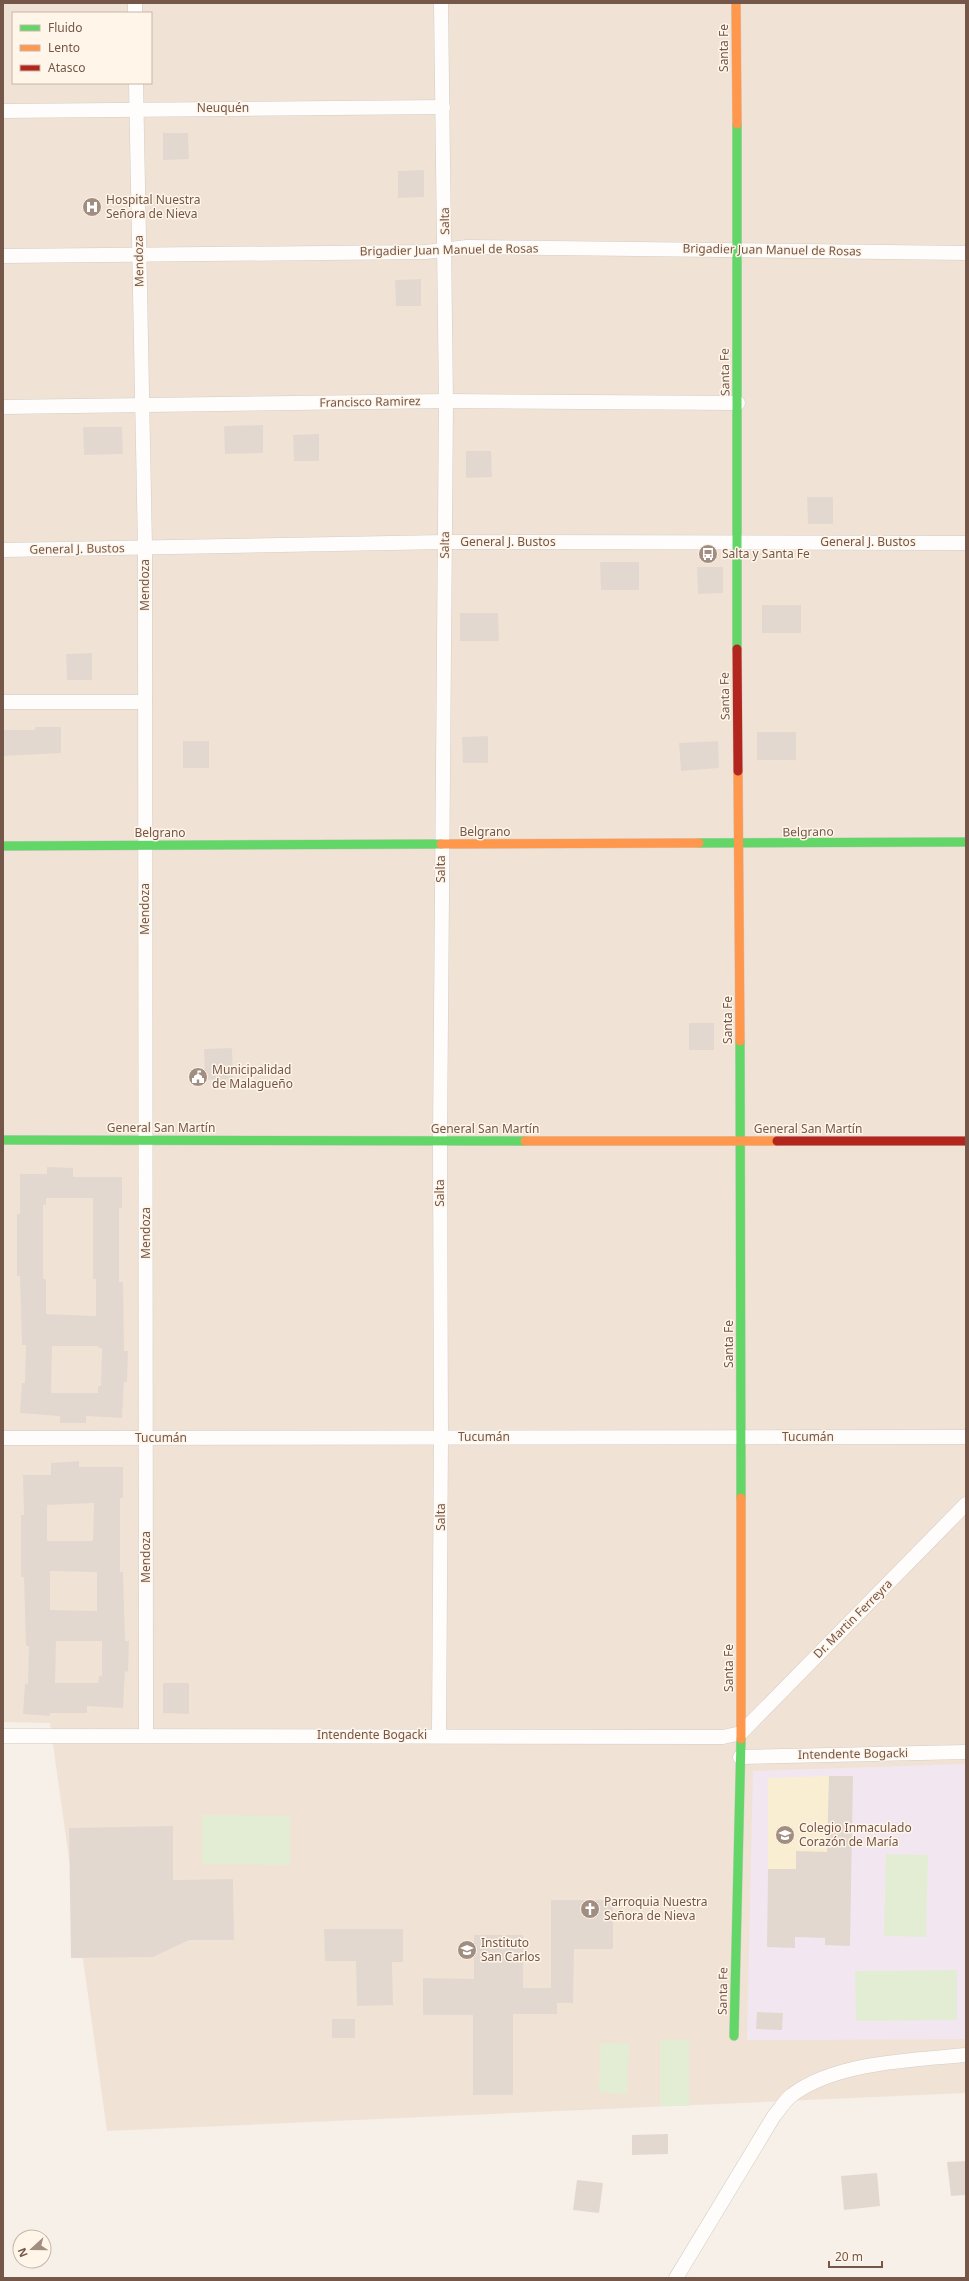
<svg xmlns="http://www.w3.org/2000/svg" width="969" height="2281" font-family="'Noto Sans',sans-serif">
<style>
.residential{fill:#f0e3d6;fill-rule:evenodd}
.education{fill:#f2e7f1}
.green{fill:#e3edd3}
.sand{fill:#f9eed1}
.building{fill:#e3d8d0;fill-rule:evenodd}
.lines{fill:none;stroke-linecap:round;stroke-linejoin:round}
.street-casing{stroke:#d4ccc6;stroke-width:15}
.fast-casing{stroke:#d5ccc6;stroke-width:10}
.slow-casing{stroke:#d5ccc6;stroke-width:10}
.jam-casing{stroke:#d5ccc6;stroke-width:10}
.street{stroke:#fefdfc;stroke-width:14}
.fast{stroke:#63d668;stroke-width:9}
.slow{stroke:#ff974d;stroke-width:9}
.jam{stroke:#b3261e;stroke-width:9}
.labels{text-anchor:middle;stroke-width:3;stroke-linejoin:round;paint-order:stroke}
.street-label{font-size:12px;fill:#745749;stroke:#fff5e9}
.poi-label{font-size:12px;fill:#745749;stroke:#fff5e9;text-anchor:start}
</style>
<rect width="100%" height="100%" fill="#f6f0e9"/>
<path class="residential" d="M3 3H966V2093L107 2131 50 1723 3 1722ZM13 13H151V83H13Z"/>
<path class="education" d="M966 1764V2039L747 2040 753 1771Z"/>
<g class="green">
<path d="M202 1815 290 1816V1865L202 1864Z"/>
<path d="M886 1854 928 1855 926 1937 884 1936Z"/>
<path d="M957 1970V2020L856 2021 855 1971Z"/>
<rect x="660" y="2040" width="29" height="66"/>
<path d="M601 2043 629 2044 627 2094 599 2092Z"/>
</g>
<path class="sand" d="M829 1776 827 1872 796 1851V1869H768V1778Z"/>
<g class="building">
<path d="M163 133H188L189 159 163 160Z"/>
<path d="M424 170V197L398 198V171Z"/>
<path d="M421 279V306H396L395 280Z"/>
<path d="M263 425V453L225 454 224 426Z"/>
<path d="M83 427H122L123 454 84 455Z"/>
<path d="M319 434V461H294L293 435Z"/>
<path d="M466 451H491L492 477 466 478Z"/>
<path d="M807 497H833V524H808Z"/>
<path d="M600 562H639V590H601Z"/>
<path d="M697 567H723V593L698 594Z"/>
<rect x="762" y="605" width="39" height="28"/>
<path d="M460 613H498L499 641H460Z"/>
<path d="M92 653V680H67L66 654Z"/>
<path d="M35 727H61V753L3 756V730H35Z"/>
<rect x="757" y="732" width="39" height="28"/>
<path d="M488 736V763H463L462 737Z"/>
<rect x="183" y="741" width="26" height="27"/>
<path d="M718 741 719 768 681 771 679 743Z"/>
<rect x="689" y="1023" width="25" height="27"/>
<path d="M232 1048 233 1079 205 1080 204 1049Z"/>
<path d="M47 1167 73 1168V1177H122V1208H119V1282H123L124 1351H128L127 1382H124L122 1418 86 1416V1423H60V1416L20 1413 22 1383H25L26 1345H22L20 1276H17V1214H20V1174H47ZM46 1198H93V1279H96V1316L46 1314V1279H43V1205H46ZM52 1346H98V1348H102L101 1386H98V1393H51Z"/>
<path d="M79 1461V1467H123V1498H120V1572H123L125 1641H129L128 1672 125 1671 123 1708 87 1706V1713H50V1716L23 1714 25 1684H28L29 1646H26L24 1577H21V1515H24L23 1475H51V1463ZM94 1503 93 1541H47V1505ZM50 1571 97 1572V1611L50 1610ZM56 1641H102V1676H99L98 1683H55Z"/>
<path d="M163 1683H189V1714L163 1713Z"/>
<path d="M829 1776H853L850 1946 825 1945V1938L795 1937V1948L767 1947 768 1869H796V1851L827 1852Z"/>
<path d="M173 1826V1880L233 1879 234 1940H189L153 1957 71 1958 69 1828Z"/>
<path d="M551 1900H613V1949H574L573 2003H557V2014H513V2095H473V2015H423V1978L474 1979V1935H523V1988H551Z"/>
<path d="M324 1929H403V1962H392L393 2005 357 2006 356 1961H325Z"/>
<path d="M757 2012 783 2013 782 2030 756 2029Z"/>
<rect x="332" y="2019" width="23" height="19"/>
<path d="M668 2134V2154L632 2155V2135Z"/>
<path d="M966 2161V2195L951 2196 947 2162Z"/>
<path d="M877 2173 880 2206 844 2210 841 2176Z"/>
<path d="M577 2180 603 2183 599 2213 573 2210Z"/>
</g>
<g class="lines">
<g class="street-casing">
<g id="street">
<path d="M135 3V13"/>
<path d="M136 83 145 548 146 1735"/>
<path d="M3 111 443 107"/>
<path d="M3 256 426 252 467 247 966 253"/>
<path d="M3 407 446 401 738 403"/>
<path d="M3 550 445 542 966 543"/>
<path d="M3 702H145"/>
<path d="M3 1438 966 1437"/>
<path d="M439 1735 441 1437 440 1140 446 401 441 3"/>
<path d="M3 1736 723 1737 741 1733 966 1504"/>
<path d="M740 1757 966 1752"/>
<path d="M676 2278 774 2116C780 2109 785 2100 792 2095 836 2062 913 2060 966 2055"/>
</g>
</g>
<g class="fast-casing">
<g id="fast">
<path d="M737 124V649"/>
<path d="M699 843 966 842"/>
<path d="M3 846 441 844"/>
<path d="M740 1041 741 1498"/>
<path d="M3 1140 525 1141"/>
<path d="M734 2036 741 1739"/>
</g>
</g>
<g class="slow-casing">
<g id="slow">
<path d="M736 3 737 124"/>
<path d="M738 771 740 1041"/>
<path d="M441 844 699 843"/>
<path d="M525 1141H777"/>
<path d="M741 1739V1498"/>
</g>
</g>
<g class="jam-casing">
<g id="jam">
<path d="M737 649 738 771"/>
<path d="M777 1141H966"/>
</g>
</g>
<use href="#street" class="street"/>
<use href="#fast" class="fast"/>
<use href="#slow" class="slow"/>
<use href="#jam" class="jam"/>
</g>
<defs>
<g id="hospital-disc" transform="scale(1)"><circle r="9.5" fill="#a28d81" stroke="#fff5e9"/><path d="M-5-5h3v3.5h4V-5h3V5h-3V1.5h-4V5h-3Z" fill="#fff"/></g>
<g id="bus-disc" transform="scale(1)"><circle r="9.5" fill="#a28d81" stroke="#fff5e9"/><path d="M-5-6H5V4H4V6H2V4H-2V6H-4V4H-5ZM-3.5-4V0h7V-4ZM-3.5 1.2v1.5H-2V1.2ZM2 1.2v1.5H3.5V1.2Z" fill="#fff"/></g>
<g id="civic-disc" transform="scale(1)"><circle r="9.5" fill="#a28d81" stroke="#fff5e9"/><path d="M-.6-6.5H3V-4.5H.6V-3L4-1V1h2V6H-6V1h2V-1L-.6-3ZM-1.2 2.5V6h2.4V2.5Z" fill="#fff"/></g>
<g id="school-disc" transform="scale(1)"><circle r="9.5" fill="#a28d81" stroke="#fff5e9"/><path d="M0-5L7-2L0 1L-7-2ZM-4 1L0 2.5L4 1V4Q0 6-4 4Z" fill="#fff"/></g>
<g id="church-disc" transform="scale(1)"><circle r="9.5" fill="#a28d81" stroke="#fff5e9"/><path d="M-1.2-6h2.4v3.5h3.3v2.4h-3.3V6h-2.4V-.1h-3.3v-2.4h3.3Z" fill="#fff"/></g>
</defs>
<g fill-rule="evenodd">
<use href="#hospital-disc" x="92" y="207"/>
<use href="#bus-disc" x="708" y="554"/>
<use href="#civic-disc" x="198" y="1077"/>
<use href="#school-disc" x="785" y="1835"/>
<use href="#church-disc" x="590" y="1909"/>
<use href="#school-disc" x="467" y="1950"/>
</g>
<g class="labels">
<g class="street-label">
<text transform="translate(724 48) rotate(-90)" y="4">Santa Fe</text>
<text x="223" y="112">Neuquén</text>
<text transform="translate(445 221) rotate(-91)" y="4">Salta</text>
<text transform="translate(449 250) rotate(-1)" y="4">Brigadier Juan Manuel de Rosas</text>
<text transform="translate(772 250) rotate(1)" y="4">Brigadier Juan Manuel de Rosas</text>
<text transform="translate(139 261) rotate(-91)" y="4">Mendoza</text>
<text transform="translate(725 372) rotate(-91)" y="4">Santa Fe</text>
<text transform="translate(370 402) rotate(-1)" y="4">Francisco Ramirez</text>
<text x="508" y="546">General J. Bustos</text>
<text x="868" y="546">General J. Bustos</text>
<text transform="translate(445 545) rotate(-89)" y="4">Salta</text>
<text transform="translate(77 549) rotate(-1)" y="4">General J. Bustos</text>
<text transform="translate(145 585) rotate(-90)" y="4">Mendoza</text>
<text transform="translate(725 696) rotate(-91)" y="4">Santa Fe</text>
<text x="485" y="836">Belgrano</text>
<text transform="translate(808 832) rotate(-1)" y="4">Belgrano</text>
<text x="160" y="837">Belgrano</text>
<text transform="translate(441 869) rotate(-90)" y="4">Salta</text>
<text transform="translate(145 909) rotate(-90)" y="4">Mendoza</text>
<text transform="translate(728 1020) rotate(-90)" y="4">Santa Fe</text>
<text x="161" y="1132">General San Martín</text>
<text x="485" y="1133">General San Martín</text>
<text x="808" y="1133">General San Martín</text>
<text transform="translate(440 1193) rotate(-90)" y="4">Salta</text>
<text transform="translate(146 1233) rotate(-90)" y="4">Mendoza</text>
<text transform="translate(729 1344) rotate(-90)" y="4">Santa Fe</text>
<text x="484" y="1441">Tucumán</text>
<text x="808" y="1441">Tucumán</text>
<text x="161" y="1442">Tucumán</text>
<text transform="translate(441 1517) rotate(-90)" y="4">Salta</text>
<text transform="translate(146 1557) rotate(-90)" y="4">Mendoza</text>
<text transform="translate(853 1619) rotate(-45)" y="4">Dr. Martin Ferreyra</text>
<text transform="translate(729 1668) rotate(-90)" y="4">Santa Fe</text>
<text x="372" y="1739">Intendente Bogacki</text>
<text transform="translate(853 1754) rotate(-1)" y="4">Intendente Bogacki</text>
<text transform="translate(723 1991) rotate(-89)" y="4">Santa Fe</text>
</g>
<g class="poi-label">
<text x="106" y="204">Hospital Nuestra<tspan x="106" dy="14">Señora de Nieva</tspan></text>
<text x="722" y="558">Salta y Santa Fe</text>
<text x="212" y="1074">Municipalidad<tspan x="212" dy="14">de Malagueño</tspan></text>
<text x="799" y="1832">Colegio Inmaculado<tspan x="799" dy="14">Corazón de María</tspan></text>
<text x="604" y="1906">Parroquia Nuestra<tspan x="604" dy="14">Señora de Nieva</tspan></text>
<text x="481" y="1947">Instituto<tspan x="481" dy="14">San Carlos</tspan></text>
</g>
</g>
<rect width="969" height="2281" fill="none" stroke="#745749" stroke-width="8"/>
<rect x="12" y="12" width="140" height="72" fill="#fff5e9" stroke="#c7b6a9"/>
<rect x="20" y="25" width="20" height="6" fill="#63d668" stroke="#c7b6a9"/>
<text x="48" y="32" font-size="12" fill="#745749">Fluido</text>
<rect x="20" y="45" width="20" height="6" fill="#ff974d" stroke="#c7b6a9"/>
<text x="48" y="52" font-size="12" fill="#745749">Lento</text>
<rect x="20" y="65" width="20" height="6" fill="#b3261e" stroke="#c7b6a9"/>
<text x="48" y="72" font-size="12" fill="#745749">Atasco</text>
<g transform="translate(32 2249) rotate(249)"><circle r="19" fill="#fff5e9" stroke="#c7b6a9"/>
<path d="M0-3L7 15L0 10L-7 15Z" fill="#a28d81"/>
<text y="-6" font-size="11" font-weight="bold" text-anchor="middle" fill="#745749">N</text>
</g>
<path d="M829 2261v6h53v-6" fill="none" stroke="#745749" stroke-width="2"/>
<text x="835" y="2261" font-size="12" fill="#745749" stroke="#fff5e9" stroke-width="3" paint-order="stroke">20 m</text>
</svg>
